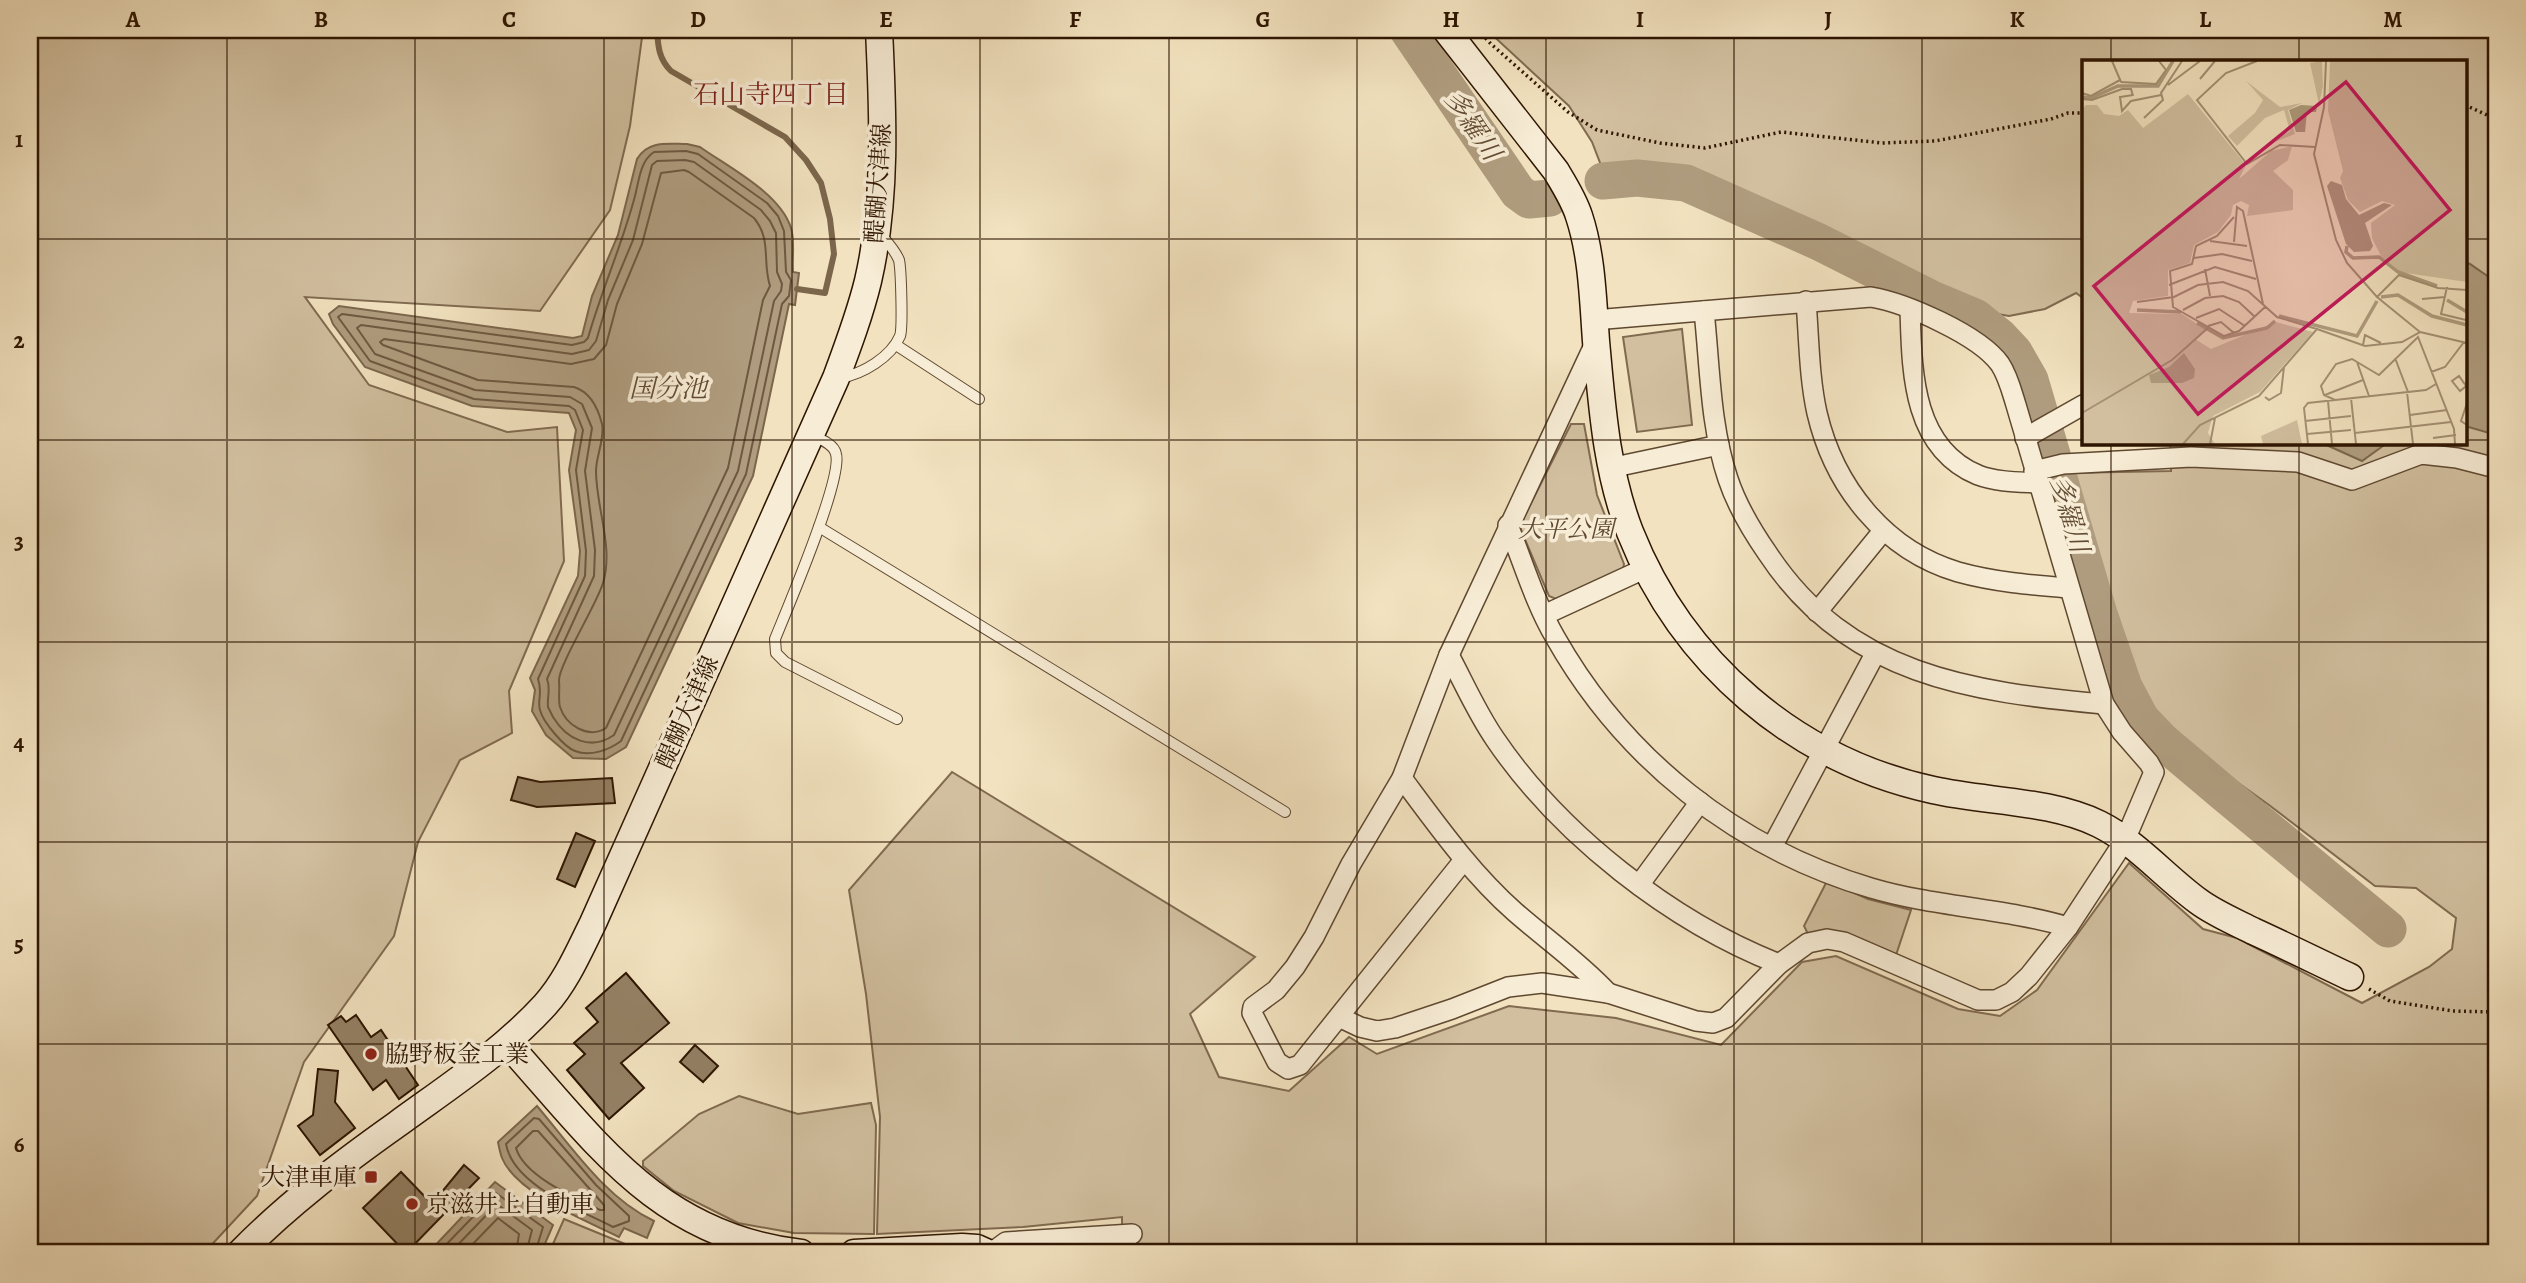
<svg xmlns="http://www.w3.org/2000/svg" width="2526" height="1283" font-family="Alegreya,'Noto Serif JP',serif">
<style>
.green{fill:#d1bf9f;stroke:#806a50;stroke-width:2}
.water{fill:#af9c7e;stroke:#7b664c;stroke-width:2}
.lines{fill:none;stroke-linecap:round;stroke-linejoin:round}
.shore{stroke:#6e5840;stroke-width:2}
.stream{stroke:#7b664c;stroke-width:6}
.river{stroke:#af9c7e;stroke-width:37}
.building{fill:#948064;stroke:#2e1501;stroke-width:2}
.lane-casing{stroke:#5f4830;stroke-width:12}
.street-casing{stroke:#5f4830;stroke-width:22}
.secondary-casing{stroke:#2e1501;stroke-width:29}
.path{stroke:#2e1501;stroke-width:3.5;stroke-dasharray:2 3.5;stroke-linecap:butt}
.lane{stroke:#f7ecd5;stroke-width:10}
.street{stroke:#f7ecd5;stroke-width:19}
.secondary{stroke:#f7ecd5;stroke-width:26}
.grid{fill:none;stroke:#2e1501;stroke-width:2;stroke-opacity:0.55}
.poi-dot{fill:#8f2418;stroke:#f7ecd5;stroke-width:2.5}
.labels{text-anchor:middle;stroke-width:7;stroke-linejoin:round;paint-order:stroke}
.street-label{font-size:24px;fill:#2e1501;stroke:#f7ecd5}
.park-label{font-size:24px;font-style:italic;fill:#5f4830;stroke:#f7ecd5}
.poi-label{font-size:24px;fill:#2e1501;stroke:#f7ecd5;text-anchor:start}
.neighbourhood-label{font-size:26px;fill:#7a1f14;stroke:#f7ecd5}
.water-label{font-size:26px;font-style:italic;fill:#624b33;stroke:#f7ecd5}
.inset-river{fill:none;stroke:#af9c7e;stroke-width:3.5}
.inset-road{fill:none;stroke:#a49073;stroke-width:2}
.view{fill:#c2185b;fill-opacity:0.15;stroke:#c2185b;stroke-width:3.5}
.inset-edge{fill:none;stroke:#2e1501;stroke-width:3.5}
.neatline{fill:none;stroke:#2e1501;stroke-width:2.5}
.grid-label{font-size:23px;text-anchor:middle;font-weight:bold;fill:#2e1501}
</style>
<rect width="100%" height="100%" fill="#f2e2bf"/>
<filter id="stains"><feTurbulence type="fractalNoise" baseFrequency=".00286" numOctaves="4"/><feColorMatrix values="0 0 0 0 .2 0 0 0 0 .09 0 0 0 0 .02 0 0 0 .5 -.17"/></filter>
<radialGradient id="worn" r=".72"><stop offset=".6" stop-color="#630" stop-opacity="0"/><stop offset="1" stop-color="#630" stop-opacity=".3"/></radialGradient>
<g class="green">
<path d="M30 30H643L630 126 610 210 540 311 305 297 369 385 507 432 557 427 564 561 509 691 512 733 460 760 418 842 394 936 304 1062 257 1196 204 1253H30Z"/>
<path d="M1487 30H2496V1253H1091L1122 1247V1217L1023 1227 877 1234 880 1117 866 994 849 890 952 772 1255 957 1190 1014 1219 1077 1289 1091 1349 1037 1377 1054 1509 1006 1616 1018 1721 1045 1802 962 1836 956 1958 1009 2000 1016 2037 990 2129 863 2203 929 2237 938 2362 1003 2429 967 2452 949 2456 918 2416 888 2375 886 2269 805 2159 726 2132 685 2067 473 2171 471 2170 443H2465V61H2083V298L2076 293 2045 309 2009 316 1974 310 1689 176 1604 173 1592 142 1569 106Z"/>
<path d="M1682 329 1692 425 1637 432 1623 337Z"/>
<path d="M1571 424H1584L1597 495 1624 564 1623 569 1556 599 1549 596 1521 530V523Z"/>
<path d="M1827 881 1868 899 1911 910 1896 955 1808 934 1804 926Z"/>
<path d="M739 1096 798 1114 871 1103 876 1125 874 1234 794 1233 738 1223 674 1191 643 1166V1161L699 1114Z"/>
<path d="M564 1219 647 1253H549Z"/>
</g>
<g class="water">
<path d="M687 144 700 147C728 167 780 193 791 228 795 240 792 258 793 272L799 273 795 305 789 304 753 476 626 747 606 759 573 758 546 735 532 711 535 690 530 678 578 576 580 551 569 470 576 430 569 413 472 406 365 367 333 324 329 314 339 306 573 338 582 336 592 296 618 235 637 159C648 140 668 144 687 144Z"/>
<path d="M2465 262 2470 264 2496 282V435L2465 426Z"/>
<path d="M2322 443H2387L2362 461Z"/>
<path d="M537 1106C571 1146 605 1198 654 1221L647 1238 624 1228 619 1237C587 1221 516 1193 502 1158 500 1153 499 1147 498 1142Z"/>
<path d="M495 1182 553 1225 541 1253H428Z"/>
</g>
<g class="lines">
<g class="shore">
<path d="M686 151 698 154 767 203 778 216 784 231 786 272 791 280 789 296 782 304 746 474 621 741C609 750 590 757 575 751 564 747 543 722 540 710 537 700 543 693 538 679L585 576 586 551 576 470 583 430 575 410 569 406 474 399 370 361 338 317 342 314 572 345 584 342 588 338C602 289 622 245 635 196 639 181 640 161 654 152Z"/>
<path d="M685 160 694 162 761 210 770 221 776 233 777 272 782 284 781 291 774 301 738 471 614 735C591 751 567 740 553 717 552 715 549 709 548 707 547 696 551 689 547 679L594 576 595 550 585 471 592 428 582 404 570 397 475 390 375 354 357 328 361 325 572 354 589 350 596 341 608 300 633 240 652 165 657 161Z"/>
<path d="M684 170 689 172 754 218C772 240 762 261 770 286L763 300 728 468 606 728C589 739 566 726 560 707 558 701 560 688 559 681 558 666 597 604 603 583 614 547 596 508 596 471 596 456 605 439 602 424 598 408 590 392 574 387L478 380 383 345 380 342 384 339 571 364 594 359 606 345 617 304 642 244 661 173Z"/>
<path d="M534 1118 539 1119 596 1185 629 1216V1221L613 1227C580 1210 513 1185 506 1144Z"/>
<path d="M533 1131H538L604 1205V1210H600C575 1198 524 1176 516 1148Z"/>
<path d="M438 1253 496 1193 543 1227 535 1253"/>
<path d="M450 1253 497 1204 532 1230 526 1253"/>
<path d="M464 1253 498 1218 519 1234 516 1253"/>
</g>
<path class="stream" d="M657 30C658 47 659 59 671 71L785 137 806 160 821 183 830 219 834 254 825 293 797 289"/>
<g class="river">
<path d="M1408 30 1518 192 1529 200 1550 198"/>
<path d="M1603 181 1637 178 1686 183 1819 242 1932 299 1975 317 2000 337 2014 352 2030 380 2099 614 2124 687 2141 719 2161 740 2226 795 2388 929"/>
</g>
</g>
<g class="building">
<path d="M518 777 540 782 612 778 615 803 537 807 511 800Z"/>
<path d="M576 833 595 841 575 887 557 879Z"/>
<path d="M626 973 669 1023 621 1063 644 1088 609 1119 567 1070 585 1054 574 1043 598 1022 586 1008Z"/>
<path d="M356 1015 371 1037 381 1030 418 1085 399 1099 386 1080 373 1090 328 1025 341 1016 346 1022Z"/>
<path d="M695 1045 718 1066 703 1082 680 1062Z"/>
<path d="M318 1069 338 1071 335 1102 355 1128 320 1155 298 1126 313 1115Z"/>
<path d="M464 1165 479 1178 406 1253 363 1208 401 1172 432 1204Z"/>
</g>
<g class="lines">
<g class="lane-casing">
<g id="lane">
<path d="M896 345 979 399"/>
<path d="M840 378C863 374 891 357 900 336 903 328 901 269 899 260 895 250 887 242 880 234"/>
<path d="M811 435C820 439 834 444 836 454 843 479 787 609 775 639L776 653 785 662 897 719"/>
<path d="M819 527 1285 812"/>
</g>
</g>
<g class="street-casing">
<g id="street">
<path d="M1806 301C1809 338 1809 377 1817 413 1834 486 1884 550 1958 572 1994 582 2031 585 2068 588"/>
<path d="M1910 309C1912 369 1911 447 1978 475 1996 482 2018 482 2037 483"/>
<path d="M1704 311C1710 366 1710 426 1728 479 1737 506 1752 531 1768 554 1848 675 1970 692 2104 704"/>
<path d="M2025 438 2083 405"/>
<path d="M1610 468 1719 445"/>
<path d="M2034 471 2063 464 2191 457 2298 462 2352 480 2421 454 2457 458 2496 468"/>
<path d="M1508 525C1523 562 1535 603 1555 637 1624 759 1736 848 1871 888 1935 907 2004 908 2068 927"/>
<path d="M1817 612 1883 531"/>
<path d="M1544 615 1646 568"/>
<path d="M1449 655C1464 683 1477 713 1495 739 1560 835 1672 922 1779 964"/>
<path d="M1402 778C1437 825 1471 873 1515 912 1547 940 1579 962 1608 993"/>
<path d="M1772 847 1875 654"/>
<path d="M1464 860 1300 1065 1288 1069 1277 1062 1252 1013 1253 1007 1276 990 1295 967 1314 937 1351 864 1402 778 1449 655 1596 341"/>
<path d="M1639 885 1700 802"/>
<path d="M1339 1017 1360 1027 1377 1031 1395 1028 1452 1009 1508 987 1542 983 1608 993 1696 1021 1713 1023 1726 1018 1779 964 1808 943 1827 939 1844 942 1978 1000H1996L2012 992 2029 976 2068 927 2125 840 2154 772 2149 763 2122 732 2104 704 2016 405C2012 392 2008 376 2000 364 1979 335 1906 303 1871 297L1594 320"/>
<path d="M991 1253 1006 1242 1132 1234"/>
</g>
</g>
<g class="secondary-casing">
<g id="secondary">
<path d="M1446 30 1556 171C1565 186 1574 200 1579 216 1592 255 1593 300 1596 341 1602 406 1606 470 1630 532 1682 663 1795 760 1933 790 1986 802 2050 800 2099 824 2137 843 2164 876 2198 901 2214 913 2235 922 2253 931 2286 946 2318 962 2350 977"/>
<path d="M507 1043C596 1142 658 1236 801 1253"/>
<path d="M240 1253C287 1205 341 1164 396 1125 448 1087 501 1053 545 1005 566 982 579 951 593 923L836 378C848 346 860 314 868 281 887 199 883 113 879 30"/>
<path d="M854 1253 962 1247 977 1248 988 1253"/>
</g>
</g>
<g class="path">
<path d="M1478 30 1491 44 1568 112 1597 130 1660 143 1705 148 1781 132 1882 143 1935 141 2051 119 2068 113H2083"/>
<path d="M2465 105 2496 119"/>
<path d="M2369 989 2390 1001 2453 1011 2496 1012"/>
</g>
<use href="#lane" class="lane"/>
<use href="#street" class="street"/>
<use href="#secondary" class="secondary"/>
</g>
<path class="grid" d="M227 30V1253M415 30V1253M604 30V1253M792 30V1253M980 30V1253M1169 30V1253M1357 30V1253M1546 30V1253M1734 30V1253M1922 30V1253M2111 30V61M2299 30V61M30 239H2083M2465 239H2496M30 440H2083M2465 440H2496M2111 443V1253M2299 443V1253M30 642H2496M30 842H2496M30 1044H2496"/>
<g class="poi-dot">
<circle cx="371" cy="1054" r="7"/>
<rect x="364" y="1170" width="14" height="14" rx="3.5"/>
<circle cx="412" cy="1204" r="7"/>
</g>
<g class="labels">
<g class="street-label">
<text transform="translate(878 183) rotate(-86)" y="8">醍醐大津線</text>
<text transform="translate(687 712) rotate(-66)" y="8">醍醐大津線</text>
</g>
<g class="park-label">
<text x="1566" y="537">大平公園</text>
</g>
<g class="poi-label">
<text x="385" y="1062">脇野板金工業</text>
<text x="357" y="1185" text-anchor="end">大津車庫</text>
<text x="426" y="1212">京滋井上自動車</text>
</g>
<g class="neighbourhood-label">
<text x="771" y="103">石山寺四丁目</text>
</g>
<g class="water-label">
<text transform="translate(1473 125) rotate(56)" y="9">多羅川</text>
<text x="668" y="397">国分池</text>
<text transform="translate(2070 514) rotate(74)" y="9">多羅川</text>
</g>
</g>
<g transform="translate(2082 60)">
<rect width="385" height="385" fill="#f2e2bf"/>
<path d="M240 1 241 26 237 44 228 3ZM248 1H385V222L317 212 299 196 290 178 289 163 313 145 300 141 278 152 266 140 258 118 261 111 246 51ZM164 21 198 47 220 43 206 50 213 74 190 83 208 71 202 50 183 58 155 86 146 76 173 53 181 40ZM106 34 164 105 157 119 189 91 210 86 206 100 191 111 211 130V150L165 156 167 145 159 141 151 145 149 155 136 172 112 185 108 203 86 210V236L51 241 47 253 100 254 124 270 113 279 129 289 194 262 231 272 178 332 131 356 126 373 133 384H0V49L4 45H15L22 54 37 56 46 50 61 68ZM215 360 220 384H181L179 376Z" fill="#d1bf9f"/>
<path d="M219 45 235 46 234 52H225L223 72H214L207 50ZM249 121 260 125 264 139 277 155 302 143 310 145 283 163 291 186 288 191 272 192 264 184 245 126ZM102 293 113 309 112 318 100 323H69L67 315 87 307Z" fill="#af9c7e"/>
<path class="inset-river" d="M0 37 9 38 36 26H76L91 1M265 186 264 192 271 198 297 197 316 212 355 226M299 237 316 235 350 256 385 265M365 240 385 252M55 250 99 252M197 256 275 276 295 241M115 263 141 278 185 268 193 261"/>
<path class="inset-road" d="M30 1 39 22M175 1 144 13 115 40 165 104 198 85 233 87M118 19 133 1M39 22 74 24 84 10 77 1M86 25 118 1M0 33 9 36 38 20M51 35 38 37 40 51 49 41 79 35M0 39 10 40 40 29H49L51 36M62 58 81 40 79 33 100 1M152 157 135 176 114 186 110 204 88 211 91 247 142 276 157 271 183 247M128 181 165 186M152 182 155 147 161 151 181 244M112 198 140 194 170 201M123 209 128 236M87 225 133 207 174 219M365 227 359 254 384 260M295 237 317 215 356 228 385 230M340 239 363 237M55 242 92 237 116 225 141 222 166 231 195 257 235 269 177 336 118 365 101 384M101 250 123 238 141 236 157 242 173 257M114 258 137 249 163 266M126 266 139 262 152 273M235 269 283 286 320 282 338 272 295 237 265 203 254 180 232 94 242 47 244 1M338 272 385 283M281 285 283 275 299 283M313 298 326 332M275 302 287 336M349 312 363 307 382 282M385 323 383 327 378 331 370 321 377 316 382 323 384 325H385M325 332 331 384M243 335 281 320M183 337 187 340 199 333 202 307M269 338 274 384M253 340 242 335 239 326 254 304 270 299 297 315 336 277 372 369 373 384M246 341 250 384M385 343 379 361 385 365M0 353 90 300 127 267M328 355 365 350M223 361 269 356M273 373 369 362M225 374 269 370M351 378 374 375M128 384 133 358M226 384 222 348 226 343 344 330 354 324"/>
<path class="view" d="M264 22 368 150 116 354 12 226Z"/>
<rect width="385" height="385" class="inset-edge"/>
</g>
<rect width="2526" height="1283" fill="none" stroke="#f2e2bf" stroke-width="77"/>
<rect x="38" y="38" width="2450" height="1206" class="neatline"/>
<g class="grid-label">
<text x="133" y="27">A</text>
<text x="321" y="27">B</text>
<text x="509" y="27">C</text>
<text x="698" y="27">D</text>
<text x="886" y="27">E</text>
<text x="1075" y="27">F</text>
<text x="1263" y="27">G</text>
<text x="1451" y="27">H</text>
<text x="1640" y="27">I</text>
<text x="1828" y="27">J</text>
<text x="2017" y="27">K</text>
<text x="2205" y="27">L</text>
<text x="2393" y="27">M</text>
<text x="19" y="147">1</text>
<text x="19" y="348">2</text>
<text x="19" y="549">3</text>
<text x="19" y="750">4</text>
<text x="19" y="951">5</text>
<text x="19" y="1152">6</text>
</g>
<rect width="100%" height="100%" filter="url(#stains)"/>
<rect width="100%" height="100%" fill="url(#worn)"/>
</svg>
